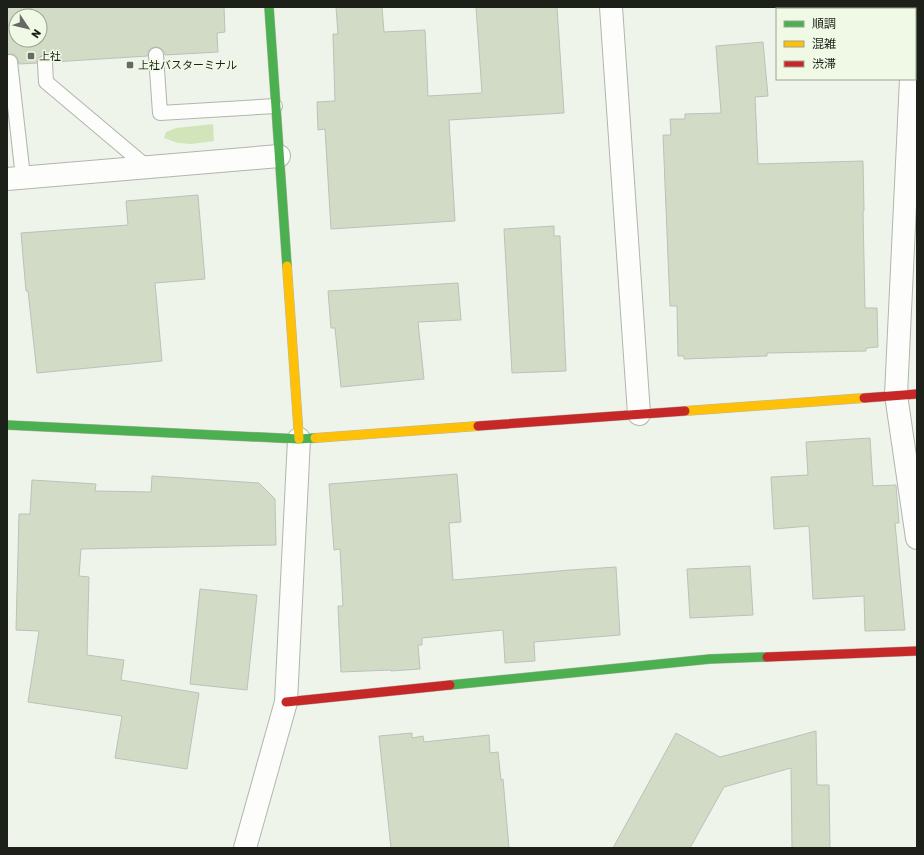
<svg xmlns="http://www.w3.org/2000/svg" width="924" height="855" font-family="Rubik,'Noto Sans JP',sans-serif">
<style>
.green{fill:#d2e5ba}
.building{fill:#d2dbc5;stroke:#bdc1b9;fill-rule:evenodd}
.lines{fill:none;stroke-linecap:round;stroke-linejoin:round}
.lane-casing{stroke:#b1b5ae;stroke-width:16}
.street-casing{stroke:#b1b5ae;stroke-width:24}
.fast-casing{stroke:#b1b5ae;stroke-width:10}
.slow-casing{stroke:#b1b5ae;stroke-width:10}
.jam-casing{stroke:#b1b5ae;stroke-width:10}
.lane{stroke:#fdfdfc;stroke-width:14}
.street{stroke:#fdfdfc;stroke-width:22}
.fast{stroke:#4caf50;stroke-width:9}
.slow{stroke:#ffc107;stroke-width:9}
.jam{stroke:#c62828;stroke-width:9}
.poi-dot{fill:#666a62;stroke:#f0f9e5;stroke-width:1.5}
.labels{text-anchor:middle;stroke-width:3;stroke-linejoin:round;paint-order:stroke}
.poi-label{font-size:11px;fill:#1d2019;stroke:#f0f9e5;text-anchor:start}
</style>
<rect width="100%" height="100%" fill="#eff4ea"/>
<path class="green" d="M213 124 214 141 191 144 178 143 164 138 166 132 176 128Z"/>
<g class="building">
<path d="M7 7H224L225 32 217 33 218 52 165 55 163 50 160 48 156 47 151 48 148 52V56L53 62 52 59 49 56 44 55 41 56 38 59 37 63 19 64 17 57 13 54H7ZM16 16H40V40H16Z"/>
<path d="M336 7H382L384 32 425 30 428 96 482 93 476 7H557L564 113 449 120 455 221 331 229 325 129 318 130 317 102 335 101 333 34H338Z"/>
<path d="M763 42 768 96 755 97 758 164 863 161 864 211H863L865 308H877L878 347 866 348V351L767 353V356L684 359V356H678L677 306H670L663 135H671L670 119H685V114L721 113 716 46Z"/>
<path d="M198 195 205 279 155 283 162 361 37 373 28 291H26L21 233 128 225 126 201Z"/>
<path d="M554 226V236H560L566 371 512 373 504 229Z"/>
<path d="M458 283 461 320 418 322 424 379 341 387 335 328H331L328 291Z"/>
<path d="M870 438 873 486 896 485 899 523H895L905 630 865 631 864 596 813 599 809 526 774 529 771 477 808 475 806 442Z"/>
<path d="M457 474 461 522 449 523 453 580 570 570 616 567 620 635 534 642 535 661 505 663 503 630 422 638V645H418L420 669 391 671V670L341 672 338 606H343L340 549 334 550 329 484Z"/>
<path d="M152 476 259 483 275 499 276 545 81 549 79 576 89 577 87 655 124 660 121 680 199 693 187 769 115 758 122 716 28 702 39 631 16 630 19 514H30L32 480 96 484 95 491 151 492Z"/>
<path d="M750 566 753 615 690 618 687 569Z"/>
<path d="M200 589 257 595 247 690 190 684Z"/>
<path d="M816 731 817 785H829L830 848H792L791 768 724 787 690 848H613L676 733 720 757Z"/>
<path d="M412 733V738L423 736 424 742 489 735 490 753 498 752 501 780 503 779 509 848H391L379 736Z"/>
</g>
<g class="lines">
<g class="lane-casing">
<g id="lane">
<path d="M156 55 160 113 275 106"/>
<path d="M10 62 23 177"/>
<path d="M45 63 46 82 147 167"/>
</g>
</g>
<g class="street-casing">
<g id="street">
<path d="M611 7 639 414"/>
<path d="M915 9V7"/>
<path d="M911 79 896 395 917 538"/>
<path d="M7 179 279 156"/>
<path d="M245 848 286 702 299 439"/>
</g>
</g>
<g class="fast-casing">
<g id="fast">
<path d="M269 7 287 266"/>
<path d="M7 425 299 439 315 438"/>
<path d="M450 685 710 659 767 657"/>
</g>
</g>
<g class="slow-casing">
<g id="slow">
<path d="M287 266 299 439"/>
<path d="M685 411 864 398"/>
<path d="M315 438 478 426"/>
</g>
</g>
<g class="jam-casing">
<g id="jam">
<path d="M864 398 917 394"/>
<path d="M478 426 685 411"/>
<path d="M767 657 917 651"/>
<path d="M286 702 450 685"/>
</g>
</g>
<use href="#lane" class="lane"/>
<use href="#street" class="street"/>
<use href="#fast" class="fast"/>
<use href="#slow" class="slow"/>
<use href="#jam" class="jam"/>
</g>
<g class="poi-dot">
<rect x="27" y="52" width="8" height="8" rx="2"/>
<rect x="126" y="61" width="8" height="8" rx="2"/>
</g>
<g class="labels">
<g class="poi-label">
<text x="39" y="60">上社</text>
<text x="138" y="69">上社バスターミナル</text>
</g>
</g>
<rect width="924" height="855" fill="none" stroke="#1d2019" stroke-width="16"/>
<rect x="776" y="8" width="140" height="72" fill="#f0f9e5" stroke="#9ca293"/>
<rect x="784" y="21" width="20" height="6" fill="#4caf50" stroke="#9ca293"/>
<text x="812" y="28" font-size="12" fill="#1d2019">順調</text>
<rect x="784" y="41" width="20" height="6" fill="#ffc107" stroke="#9ca293"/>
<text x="812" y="48" font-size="12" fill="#1d2019">混雑</text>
<rect x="784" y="61" width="20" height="6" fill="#c62828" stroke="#9ca293"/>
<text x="812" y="68" font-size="12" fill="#1d2019">渋滞</text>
<g transform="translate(28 28) rotate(125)"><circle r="19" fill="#f0f9e5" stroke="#9ca293"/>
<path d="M0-3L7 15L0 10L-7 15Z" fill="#666a62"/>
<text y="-6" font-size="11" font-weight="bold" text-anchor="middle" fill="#1d2019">N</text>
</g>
</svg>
